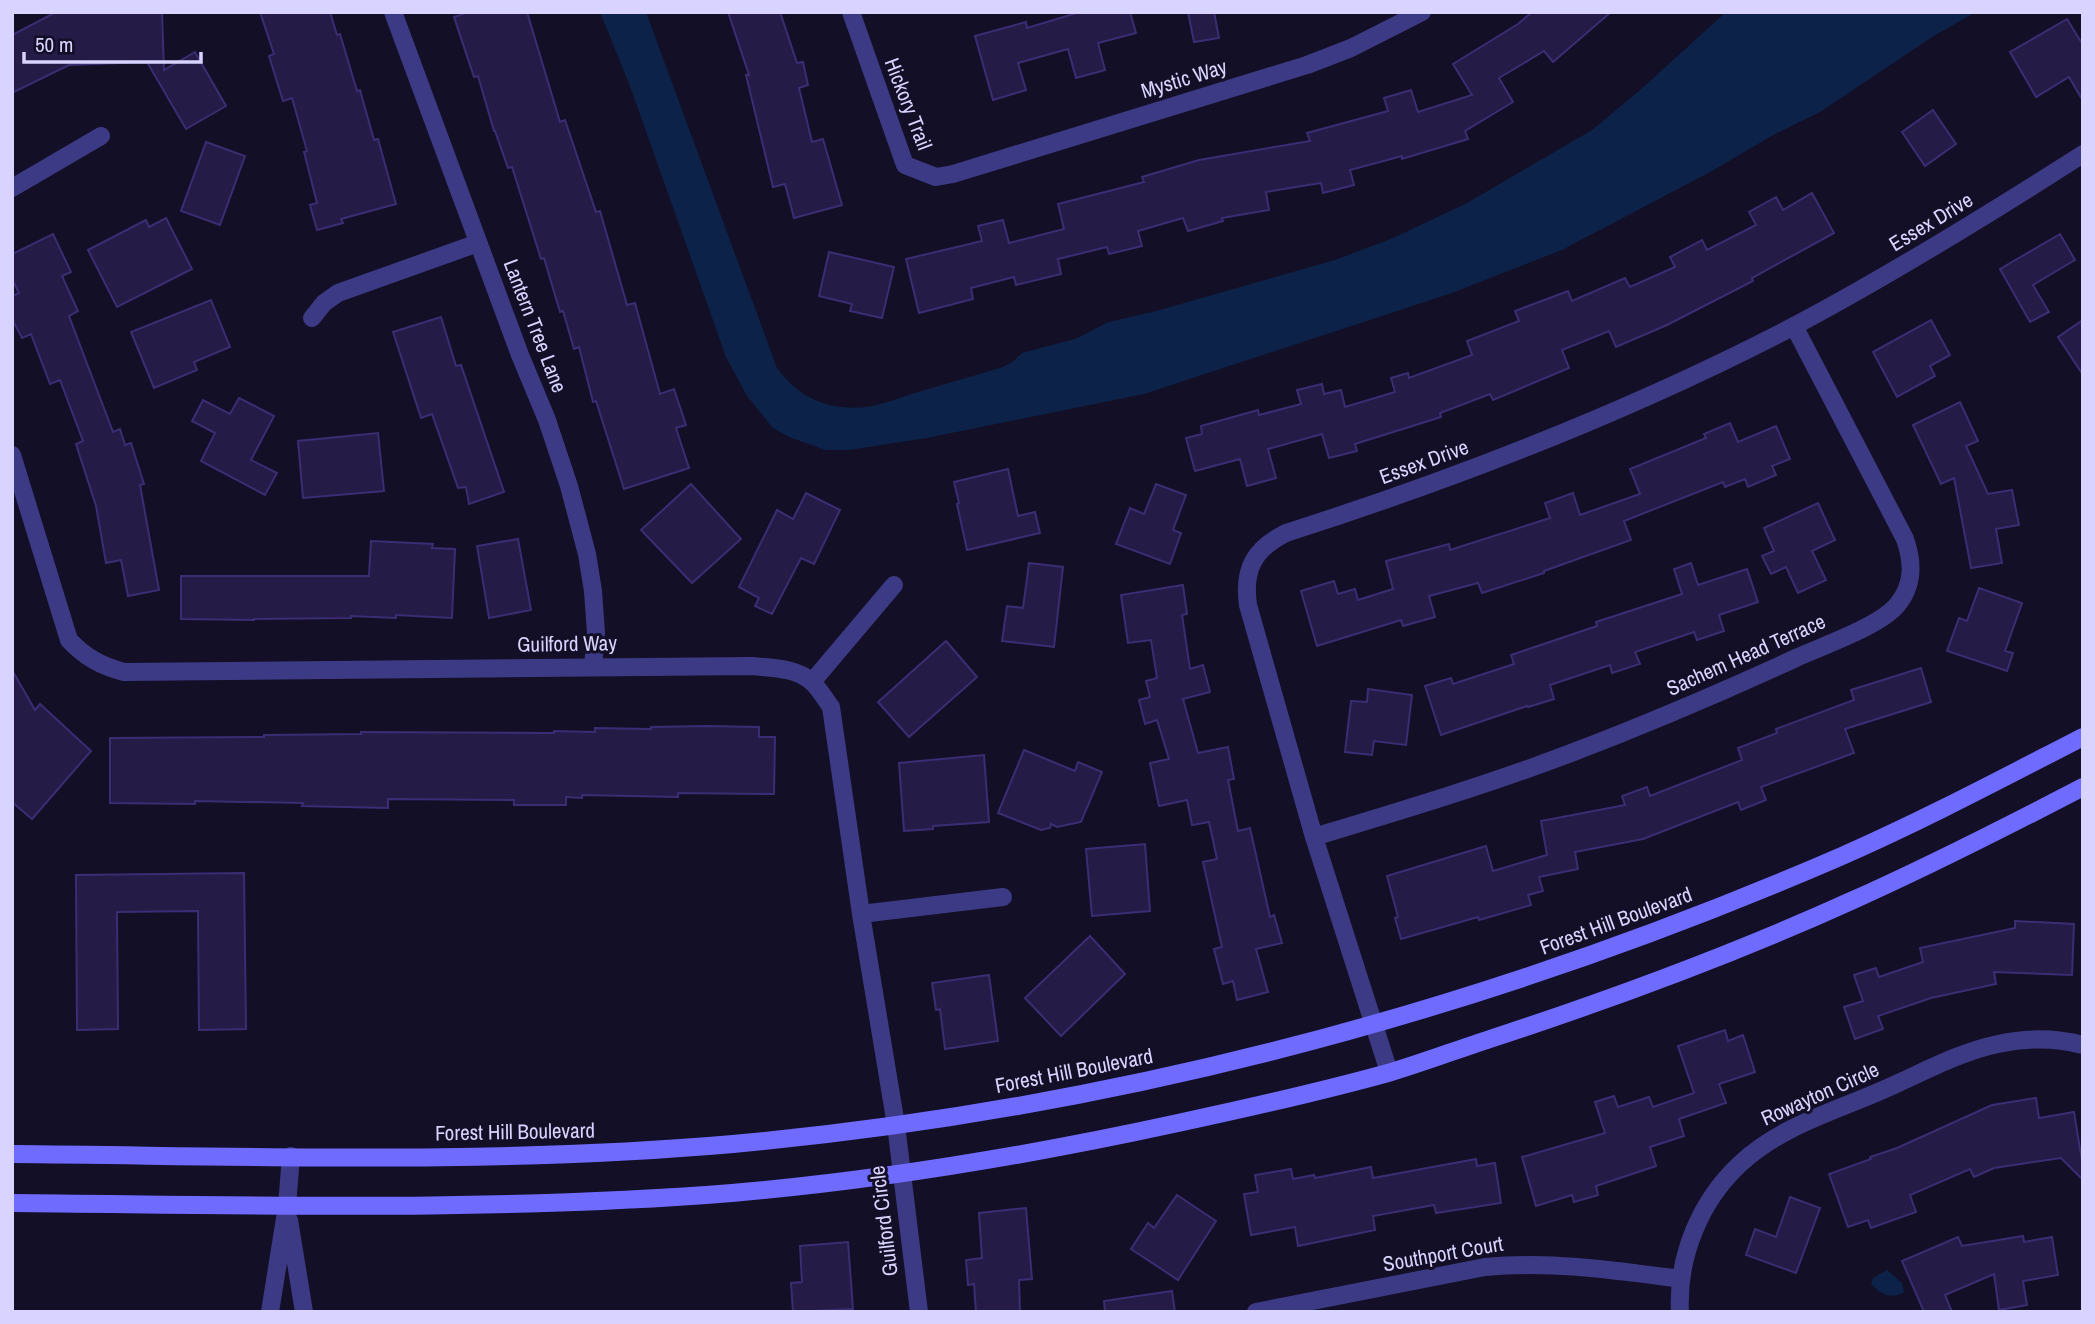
<svg xmlns="http://www.w3.org/2000/svg" width="2095" height="1324" font-family="'Archivo Narrow',sans-serif">
<style>
.water{fill:#0c2248}
.building{fill:#241b47;stroke:#3b2d73;stroke-width:2}
.lines{fill:none;stroke-linecap:round;stroke-linejoin:round}
.street{stroke:#3d3a85;stroke-width:18}
.secondary{stroke:#6f6bff;stroke-width:18}
.labels{text-anchor:middle;stroke-width:6;stroke-linejoin:round;paint-order:stroke}
.street-label{font-size:21px;fill:#d9d4ff;stroke:#130f26}
</style>
<rect width="100%" height="100%" fill="#130f26"/>
<g class="water">
<path d="M600 12H646L777 368C799 398 828 411 866 407 883 405 901 397 918 392 945 384 973 376 1000 368L1011 363 1022 353 1078 338 1108 322 1156 311 1335 260 1391 239 1467 203 1592 130 1640 90 1726 12H1976L1932 37 1820 112 1775 134 1712 171 1562 250 1452 293 1144 394 927 438 849 450H825L789 437 773 428 747 396 726 357 631 89Z"/>
<path d="M1887 1270 1902 1283 1904 1292C1891 1300 1881 1294 1871 1284L1873 1278Z"/>
</g>
<g class="building">
<path d="M56 12H162L164 70 195 52 226 106 186 129 147 62 69 65 12 93V35Z"/>
<path d="M260 12H330L337 35 340 34 357 91 360 90 374 140 378 139 396 204 341 219 343 223 317 230 310 205 317 203 304 152 307 151 292 98 283 101 269 56 274 54Z"/>
<path d="M468 12H527L560 122 565 120 596 212 600 211 627 305 635 303 660 394 674 389 686 425 676 428 689 468 624 489 596 401 593 402 579 347 574 349 563 311 560 312 544 258 541 259 512 167 508 168 495 131H494L478 76 474 77 454 17Z"/>
<path d="M728 12H780L797 63 803 62 808 85 799 88 812 142 823 139 842 205 794 218 785 184 773 187 746 75H749Z"/>
<path d="M1080 12H1130L1136 33 1098 43 1105 70 1076 78 1068 49 1018 63 1026 90 993 100 975 36 1026 22 1027 28Z"/>
<path d="M1188 12H1214L1219 38 1194 42Z"/>
<path d="M1532 12H1611L1553 62 1544 51 1499 78 1513 102 1465 131 1468 139 1402 159V156L1350 170 1354 185 1323 193 1321 183 1266 192 1269 210 1222 218 1223 221 1188 231 1183 218 1138 231 1142 246 1109 254 1107 247 1058 259 1061 274 1016 285 1014 277 971 288 973 299 919 313 906 259 982 241 978 226 1003 220 1009 243 1064 229 1058 204 1144 182 1142 177 1199 160 1310 141 1307 133 1388 111 1384 98 1411 90 1418 112 1472 95 1453 64 1518 24Z"/>
<path d="M2067 19 2083 45V101L2069 77 2036 97 2010 52Z"/>
<path d="M1933 110 1956 144 1925 166 1902 132Z"/>
<path d="M206 142 245 156 220 225 181 211Z"/>
<path d="M1812 193 1834 233 1752 278 1753 281 1667 325 1616 347 1609 331 1562 350 1569 368 1493 400 1490 394 1440 413 1441 417 1355 444 1357 451 1329 458 1322 434 1268 449 1276 478 1247 486 1240 459 1195 471 1186 438 1202 434 1201 426 1258 410 1259 415 1301 404 1297 390 1322 384 1324 394 1341 390 1345 407 1395 392 1391 378 1408 373 1409 378 1472 355 1467 341 1519 321 1515 311 1568 291 1572 301 1625 278 1630 287 1675 267 1670 257 1702 240 1707 250 1756 225 1749 212 1776 197 1783 210Z"/>
<path d="M166 218 192 269 117 307 88 250 146 220 149 227Z"/>
<path d="M53 234 71 272 62 276 78 311 69 316 113 432 120 429 125 445 131 443 144 484 140 485 159 590 128 596 121 560 106 563 96 506 76 444 83 441 60 380 50 384 31 334 22 338 12 319V296L19 293 12 279V254Z"/>
<path d="M2060 234 2075 260 2033 285 2049 312 2030 322 2000 269Z"/>
<path d="M829 252 894 267 882 318 850 311 852 304 819 296Z"/>
<path d="M211 300 230 347 194 362 197 370 154 388 131 332Z"/>
<path d="M441 317 456 366 461 365 504 492 469 504 466 487 458 488 432 414 421 418 393 332Z"/>
<path d="M1931 320 1950 355 1930 366 1935 376 1897 397 1873 352Z"/>
<path d="M2083 320V375L2058 337Z"/>
<path d="M239 398 274 416 251 460 277 473 265 495 201 461 215 433 192 421 203 400 230 414Z"/>
<path d="M1960 402 1978 441 1966 446 1988 494 2012 490 2019 525 1996 529 2002 563 1971 568 1954 478 1941 484 1913 425Z"/>
<path d="M1730 423 1738 442 1776 426 1790 459 1772 466 1776 475 1748 487 1745 479 1725 487 1723 482 1624 521 1631 540 1544 571V573L1482 593 1478 583 1429 596 1435 617 1403 626 1401 620 1317 646 1301 591 1334 581 1338 594 1355 589 1358 600 1393 589 1386 561 1449 544 1450 550 1550 518 1545 503 1573 493 1580 515 1640 494 1630 469 1706 438 1704 434Z"/>
<path d="M378 433 384 491 303 498 298 441Z"/>
<path d="M1008 469 1018 516 1035 512 1040 533 967 550 957 504 959 503 954 482Z"/>
<path d="M691 484 741 539 692 583 641 530Z"/>
<path d="M1156 484 1186 495 1173 530 1181 533 1170 564 1116 544 1130 508 1144 514Z"/>
<path d="M806 493 840 510 814 564 801 558 772 614 755 606 759 598 739 587 777 510 793 519Z"/>
<path d="M1818 503 1835 540 1812 551 1826 580 1798 593 1786 567 1771 574 1762 556 1774 551 1764 528Z"/>
<path d="M518 539 531 610 489 618 477 546Z"/>
<path d="M371 541 433 544 432 548 455 549 452 618 396 615V618L351 616V618L254 619V620L181 619V576H369Z"/>
<path d="M1029 563 1063 567 1054 647 1002 641 1007 606 1023 608Z"/>
<path d="M1691 563 1698 585 1747 569 1758 602 1719 615 1724 631 1697 640 1694 632 1635 652 1640 664 1612 673 1610 665 1550 685 1554 699 1528 707 1527 706 1441 735 1425 686 1451 678 1453 684 1514 664 1511 655 1597 626 1596 622 1682 594 1674 569Z"/>
<path d="M1183 585 1187 614 1182 615 1190 669 1203 665 1210 692 1183 699 1198 753 1228 747 1234 779 1228 780 1238 831 1250 828 1270 917 1274 915 1282 943 1256 949 1268 992 1237 1000 1233 981 1223 984 1214 949 1222 947 1203 862 1217 859 1209 822 1192 825 1187 800 1159 806 1150 763 1169 759 1157 720 1145 724 1139 700 1150 697 1146 681 1157 678 1151 640 1128 643 1121 595Z"/>
<path d="M1979 588 2022 603 2005 651 2013 653 2007 671 1947 651 1959 618 1967 621Z"/>
<path d="M946 641 977 677 909 737 878 702Z"/>
<path d="M1921 668 1931 702 1845 729 1854 753 1761 787 1766 800 1741 810 1738 802 1643 839 1575 852 1578 869 1539 877 1543 891 1528 895 1531 905 1479 920 1478 917 1401 939 1395 918 1398 917 1387 876 1486 846 1493 871 1547 855 1541 821 1625 805 1622 796 1647 787 1650 796 1742 760 1738 748 1777 733 1776 729 1854 700 1851 690Z"/>
<path d="M12 670 35 710 40 704 91 751 32 819 12 802Z"/>
<path d="M1368 689 1412 695 1406 745 1374 741 1372 755 1345 752 1351 701 1367 702Z"/>
<path d="M707 726 759 727V737H775L774 794 678 793V797L582 795V798L566 797V805H514V800L388 799V808L302 806 303 803 195 801V804L110 803V738L264 737V735L361 734V732L554 733V731L595 732V728L651 729V727Z"/>
<path d="M1024 750 1075 771 1078 762 1102 772 1081 822 1057 827 1051 824 1050 828 1041 830 998 813Z"/>
<path d="M984 755 989 822 933 826V829L904 831 899 763Z"/>
<path d="M1145 844 1150 911 1092 916 1086 849Z"/>
<path d="M244 873 246 1029 199 1030 198 911 117 912 118 1029 77 1030 76 875Z"/>
<path d="M2015 921 2074 924 2072 975 1994 972 1996 984 1931 998 1878 1016 1883 1029 1855 1039 1844 1007 1863 1001 1854 975 1876 968 1879 977 1923 962 1920 948 2015 928Z"/>
<path d="M1090 936 1125 974 1061 1036 1025 998Z"/>
<path d="M989 975 998 1041 945 1049 940 1009 936 1010 932 983Z"/>
<path d="M1725 1030 1728 1041 1743 1035 1755 1072 1719 1084 1726 1103 1679 1119 1684 1136 1650 1147 1656 1166 1596 1186 1598 1195 1574 1202 1572 1195 1536 1206 1522 1157 1605 1133 1595 1102 1614 1096 1618 1107 1649 1097 1653 1107 1694 1093 1678 1046Z"/>
<path d="M2036 1098 2039 1118 2074 1112 2083 1167V1180L2061 1158 1994 1168 1974 1177 1970 1169 1910 1195 1916 1212 1871 1228 1868 1220 1848 1227 1829 1174 1871 1159 1870 1157 1897 1148 1992 1105Z"/>
<path d="M1476 1159 1477 1166 1495 1163 1501 1203 1436 1213 1434 1205 1373 1216 1375 1230 1298 1246 1295 1227 1251 1235 1244 1194 1258 1192 1255 1175 1291 1169 1293 1179 1314 1175 1315 1178 1371 1167 1373 1178Z"/>
<path d="M1177 1195 1216 1221 1178 1280 1131 1249 1148 1223 1154 1228Z"/>
<path d="M1790 1197 1820 1208 1796 1273 1746 1255 1755 1229 1776 1237Z"/>
<path d="M1026 1208 1032 1279 1019 1280 1020 1312H976L974 1284 968 1285 966 1260 982 1258 979 1213Z"/>
<path d="M2023 1236 2024 1242 2052 1237 2058 1275 2023 1281 2027 1305 1999 1310 1994 1274 1945 1295 1952 1312H1924L1902 1261 1958 1237 1962 1246Z"/>
<path d="M848 1242 853 1309 793 1312 791 1283 802 1282 800 1246Z"/>
<path d="M1172 1291 1175 1312H1105L1104 1301Z"/>
</g>
<g class="lines">
<g class="street">
<path d="M393 12 520 355 547 420 569 486 587 554 593 591 596 633 593 666"/>
<path d="M851 12 905 165 936 177 953 174 1307 65 1351 48 1422 12"/>
<path d="M12 188 101 136"/>
<path d="M312 318 324 303 338 293 478 243"/>
<path d="M12 455 69 640C85 657 101 666 124 672L752 666C773 668 798 668 813 683 820 690 825 699 831 707L861 914 896 1125 919 1312"/>
<path d="M812 682 894 585"/>
<path d="M1314 837C1400 811 1487 785 1571 753 1647 724 1722 692 1796 658 1822 646 1881 626 1898 604 1914 584 1913 562 1905 539L1794 326"/>
<path d="M861 914 1003 897"/>
<path d="M1389 1072 1314 837 1248 605C1243 569 1254 549 1286 533 1461 477 1633 410 1796 325 1894 273 1989 214 2083 154"/>
<path d="M289 1220 304 1312"/>
<path d="M270 1312 287 1206 291 1156"/>
<path d="M1256 1312 1485 1267C1554 1261 1613 1270 1681 1279"/>
<path d="M1680 1312C1677 1257 1700 1201 1740 1164 1780 1126 1836 1111 1885 1089 1922 1073 1959 1052 1998 1044 2025 1038 2056 1038 2083 1045"/>
</g>
<g class="secondary">
<path d="M12 1154C252 1156 493 1165 733 1144 1116 1109 1489 1009 1842 856 1924 820 2003 778 2083 737"/>
<path d="M12 1203C252 1205 493 1212 732 1193 883 1180 1031 1155 1178 1123 1248 1108 1319 1092 1388 1073 1422 1063 1456 1050 1490 1039 1612 999 1734 954 1851 901 1930 866 2006 827 2083 787"/>
</g>
</g>
<g class="labels">
<g class="street-label">
<text transform="translate(1184 79) rotate(-17)" y="7">Mystic Way</text>
<text transform="translate(908 104) rotate(69)" y="7">Hickory Trail</text>
<text transform="translate(1931 222) rotate(-31)" y="7">Essex Drive</text>
<text transform="translate(535 326) rotate(69)" y="7">Lantern Tree Lane</text>
<text transform="translate(1424 462) rotate(-20)" y="7">Essex Drive</text>
<text transform="translate(567 644) rotate(-1)" y="7">Guilford Way</text>
<text transform="translate(1746 655) rotate(-24)" y="7">Sachem Head Terrace</text>
<text transform="translate(1616 921) rotate(-20)" y="7">Forest Hill Boulevard</text>
<text transform="translate(1074 1071) rotate(-11)" y="7">Forest Hill Boulevard</text>
<text transform="translate(1820 1094) rotate(-24)" y="7">Rowayton Circle</text>
<text transform="translate(515 1132) rotate(-1)" y="7">Forest Hill Boulevard</text>
<text transform="translate(884 1221) rotate(-97)" y="7">Guilford Circle</text>
<text transform="translate(1443 1254) rotate(-10)" y="7">Southport Court</text>
</g>
</g>
<rect width="2095" height="1324" fill="none" stroke="#d9d4ff" stroke-width="28"/>
<path d="M24 52v10h177v-10" fill="none" stroke="#d9d4ff" stroke-width="3.5"/>
<text x="35" y="52" font-size="21" fill="#d9d4ff" stroke="#130f26" stroke-width="5" paint-order="stroke">50 m</text>
</svg>
